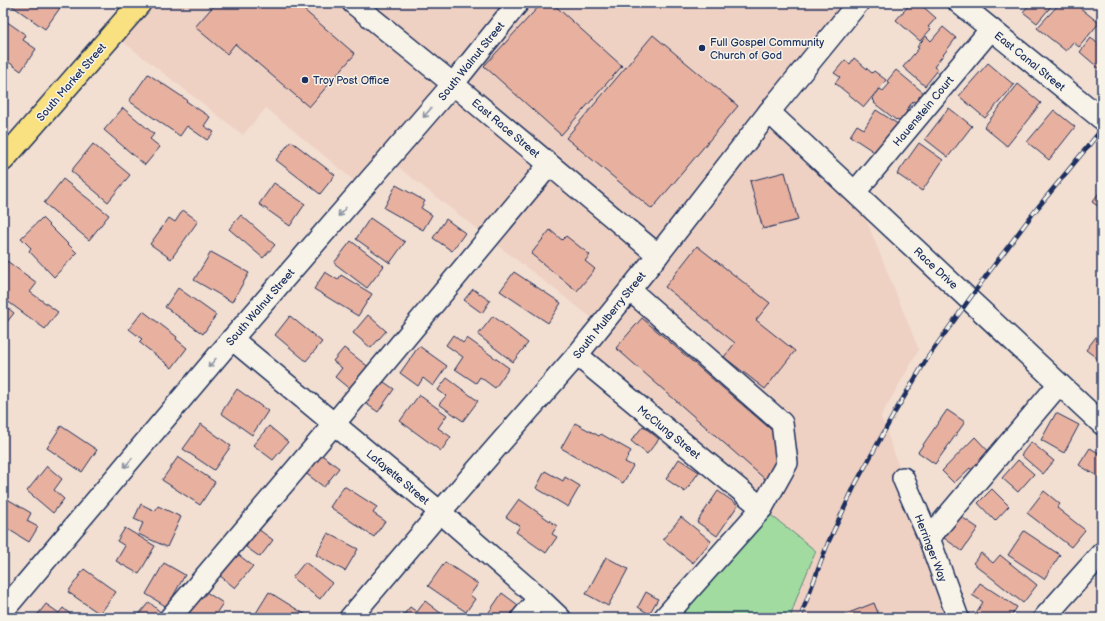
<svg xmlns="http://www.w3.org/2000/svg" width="1105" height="621" font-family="'Balsamiq Sans',sans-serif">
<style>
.built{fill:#efd1c3}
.green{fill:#a2dba0;stroke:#5e857f}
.building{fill:#e8b19f;stroke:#1b2f5e}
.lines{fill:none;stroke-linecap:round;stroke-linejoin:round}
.minor-casing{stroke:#1b2f5e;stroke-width:24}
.major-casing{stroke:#1b2f5e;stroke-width:25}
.minor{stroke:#f7f3e8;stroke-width:21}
.major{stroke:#f9e181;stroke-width:22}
.rail-casing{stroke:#1b2f5e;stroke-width:4.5}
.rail{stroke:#f7f3e8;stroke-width:3;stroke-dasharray:9;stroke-linecap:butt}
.oneway{stroke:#8991a3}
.poi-dot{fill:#1b2f5e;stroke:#f7f3e8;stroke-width:1.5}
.labels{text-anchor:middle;stroke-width:3;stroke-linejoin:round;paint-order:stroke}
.poi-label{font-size:11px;fill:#1b2f5e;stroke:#f7f3e8;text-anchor:start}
.street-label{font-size:11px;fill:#1b2f5e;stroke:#f7f3e8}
</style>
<rect width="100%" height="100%" fill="#f2dfd2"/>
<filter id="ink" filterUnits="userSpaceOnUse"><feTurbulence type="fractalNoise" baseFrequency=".025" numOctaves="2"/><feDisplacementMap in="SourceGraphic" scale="8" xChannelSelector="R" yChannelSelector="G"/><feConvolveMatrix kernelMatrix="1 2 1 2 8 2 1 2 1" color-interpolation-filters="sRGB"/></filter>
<g filter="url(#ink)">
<path class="built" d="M140 3H858L769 112 855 192 919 350 881 416 903 478 958 618H790L798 594 762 508 577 355 601 325 488 238 388 159 363 188 266 108 243 135 113 34Z"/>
<path class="green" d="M762 508 816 551 798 594 790 618H664Z"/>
<g class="building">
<path d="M8 3H53L60 8 45 29Z"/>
<path d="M216 3H296L355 54 309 107 235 44 227 54 195 27Z"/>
<path d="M542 3H552L622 66 561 135 484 66Z"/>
<path d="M911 3H919L936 18 928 27 931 29 920 41 896 20Z"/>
<path d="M1030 3H1054L1037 23 1023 12 1030 4Z"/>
<path d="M1060 3H1074L1099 23 1079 47 1073 42 1066 51 1037 28Z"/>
<path d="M3 19 26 35 23 40 36 49 21 71 3 58Z"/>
<path d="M943 27 956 38 934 67 938 70 925 86 903 67 919 48 917 47 926 36 931 41Z"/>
<path d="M653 35 738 106 652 209 566 138Z"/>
<path d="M1091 38 1102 47V71L1080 52Z"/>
<path d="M854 58 872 73 874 71 886 80 864 107 835 83 840 77 834 73 845 60 850 64Z"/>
<path d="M988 63 1014 85 985 118 959 96Z"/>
<path d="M896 70 925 94 917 104 913 101 906 111 908 113 901 122 897 119 896 120 874 103 875 102 872 99 880 89 883 91 890 83 887 81Z"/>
<path d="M148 74 187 100 186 101 210 117 204 126 214 132 207 140 187 126 180 136 129 101Z"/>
<path d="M1018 84 1041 103 1007 146 984 127Z"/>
<path d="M123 108 154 134 150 139 160 147 145 165 104 130Z"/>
<path d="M949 108 972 126 948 157 925 139Z"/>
<path d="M876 110 901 126 882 157 850 136 857 125 864 129Z"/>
<path d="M1054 110 1075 127 1049 160 1027 142Z"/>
<path d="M291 141 335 175 320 194 276 160Z"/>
<path d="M919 143 943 160 922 191 897 174Z"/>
<path d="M93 144 130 175 108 202 71 171Z"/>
<path d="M785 172 798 220 763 229 750 181Z"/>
<path d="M63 179 109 215 89 240 44 203Z"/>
<path d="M274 183 305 204 290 226 259 204Z"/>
<path d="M396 185 425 201 421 208 432 215 423 230 384 208Z"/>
<path d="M1102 189V209L1092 202Z"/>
<path d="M183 210 198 221 171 259 150 244 169 218 175 222Z"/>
<path d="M241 215 275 245 263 258 229 229Z"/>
<path d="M42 218 77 253 54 277 29 251 31 248 21 238Z"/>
<path d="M370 218 405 242 390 263 356 239Z"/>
<path d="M446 219 465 233 452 251 433 238Z"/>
<path d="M550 230 562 240 566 236 590 255 585 261 595 269 577 291 531 254Z"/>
<path d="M351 241 384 266 367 288 334 263Z"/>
<path d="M697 246 770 303 756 320 795 351 765 389 724 357 735 343 665 287Z"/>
<path d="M211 252 249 273 232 302 194 280Z"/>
<path d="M7 261 37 283 30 292 58 312 45 329 3 298V266Z"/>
<path d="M325 272 338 280 341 275 372 294 358 316 314 289Z"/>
<path d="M514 272 561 303 548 323 500 291Z"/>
<path d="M178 288 216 315 203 334 165 307Z"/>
<path d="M473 289 490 301 482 313 464 300Z"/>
<path d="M3 304 14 313 3 327Z"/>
<path d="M143 311 177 337 176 339 187 348 172 368 139 342 142 339 129 329Z"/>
<path d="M368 315 386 331 371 348 353 333Z"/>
<path d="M290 316 322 342 306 361 275 335Z"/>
<path d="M493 316 528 343 513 362 478 335Z"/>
<path d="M642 318 775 433 778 463 766 480 616 348Z"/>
<path d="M1102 329V362L1086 350Z"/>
<path d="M453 335 463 343 467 338 509 368 495 388 480 377 476 383 455 369 463 357 446 345Z"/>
<path d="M419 346 447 366 433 386 423 378 418 386 400 373Z"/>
<path d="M344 348 370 368 352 391 335 377 342 368 333 361Z"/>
<path d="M377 377 394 389 378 412 361 400Z"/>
<path d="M447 378 478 401 463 421 439 404 446 396 438 390Z"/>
<path d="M237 389 268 411 252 435 221 413Z"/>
<path d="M419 395 447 415 438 428 451 437 441 451 400 421Z"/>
<path d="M947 410 965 422 935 464 918 452Z"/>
<path d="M1056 413 1079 425 1064 453 1041 440Z"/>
<path d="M575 423 599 436 601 434 631 451 625 462 633 466 623 483 561 448Z"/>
<path d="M201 424 231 446 214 470 183 449Z"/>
<path d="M61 426 97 450 82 472 47 448Z"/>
<path d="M269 426 288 442 273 460 253 445Z"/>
<path d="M643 426 659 439 647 454 631 441Z"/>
<path d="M975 437 992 455 975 473 970 468 954 483 942 471Z"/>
<path d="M1031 442 1054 461 1043 474 1021 455Z"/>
<path d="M1090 448 1102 455V479L1079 465Z"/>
<path d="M319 453 339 468 324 487 304 472Z"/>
<path d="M178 457 215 482 200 505 162 480Z"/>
<path d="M679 459 699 472 685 492 666 479Z"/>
<path d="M1018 460 1034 474 1018 492 1002 478Z"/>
<path d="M47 466 62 479 54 490 64 499 53 513 27 491Z"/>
<path d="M545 471 563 481 565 477 580 486 568 507 536 488Z"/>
<path d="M344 486 377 507 373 513 385 521 374 537 330 507Z"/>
<path d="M992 489 1009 506 995 521 978 503Z"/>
<path d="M718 491 738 505 717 536 697 522Z"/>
<path d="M1044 491 1060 504 1057 508 1085 530 1071 547 1027 513Z"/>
<path d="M4 497 31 513 27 521 38 527 29 542 3 526Z"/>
<path d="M519 499 557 526 552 534 557 537 546 553 516 532 520 526 506 517Z"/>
<path d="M141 504 155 511 158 506 181 517 167 547 138 534 143 523 134 519Z"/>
<path d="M960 516 978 528 962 551 944 538Z"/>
<path d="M681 517 711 541 693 563 663 539Z"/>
<path d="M125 528 155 546 139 574 116 561 125 546 117 541Z"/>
<path d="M258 529 273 540 260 557 246 547Z"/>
<path d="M1024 531 1060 555 1044 579 1008 555Z"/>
<path d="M328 533 358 549 345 571 316 555Z"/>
<path d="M236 553 253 566 235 588 219 575Z"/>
<path d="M981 553 993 563 1000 555 1037 585 1023 603 973 563Z"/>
<path d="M606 557 628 569 608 606 586 594Z"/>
<path d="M305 562 332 583 320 599 292 578Z"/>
<path d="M445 562 478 584 470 595 475 599 466 612 428 586Z"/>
<path d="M164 563 185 575 167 607 146 594Z"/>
<path d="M84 569 116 592 100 614 68 592Z"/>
<path d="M980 583 1017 607 1010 618H983L976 613 983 602 972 595Z"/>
<path d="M203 590 223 603 213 618H195L188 613Z"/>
<path d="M269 592 306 615 304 618H253Z"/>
<path d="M646 592 658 599 649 614 638 607Z"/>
<path d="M502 593 522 608 515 618H485Z"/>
<path d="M425 601 447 618H401L410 607 417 612Z"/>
<path d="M149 602 165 616 164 618H136Z"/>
<path d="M874 603 880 618H848L846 614Z"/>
<path d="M46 604 59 613 63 608 75 618H35Z"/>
</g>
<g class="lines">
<g class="minor-casing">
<g id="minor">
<path d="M353 3 453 84 658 255"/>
<path d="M959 3 1102 119"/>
<path d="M769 112 1102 424"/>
<path d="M855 192 991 29"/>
<path d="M630 290 782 423 787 463 762 508 664 618"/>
<path d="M232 339 440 512 539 598 560 618"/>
<path d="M577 355 762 508"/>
<path d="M903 478 929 538 958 618"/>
<path d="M929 538 1059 384"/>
<path d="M3 611 232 339 453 84 518 3"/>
<path d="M170 618 334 424 549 165"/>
<path d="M350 618 440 512 577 355 658 255 769 112 858 3"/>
<path d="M522 618 539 598"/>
<path d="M1044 618 1102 553"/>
</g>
</g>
<g class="major-casing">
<path id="major" d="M3 160 140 3"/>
</g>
<use href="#minor" class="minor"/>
<use href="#major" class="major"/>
<g class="rail-casing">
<path id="rail" d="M800 618 828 543 856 483 895 412 928 357 986 276 1035 211 1102 129"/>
</g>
<use href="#rail" class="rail"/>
</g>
<defs><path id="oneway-shaft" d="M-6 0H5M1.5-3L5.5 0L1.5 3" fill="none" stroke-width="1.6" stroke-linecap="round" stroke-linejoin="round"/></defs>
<g class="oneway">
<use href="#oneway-shaft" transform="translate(427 113) rotate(131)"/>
<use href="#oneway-shaft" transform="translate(342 212) rotate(131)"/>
<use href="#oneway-shaft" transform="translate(212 363) rotate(130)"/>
<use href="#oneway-shaft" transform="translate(128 463) rotate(130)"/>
</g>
</g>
<g class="poi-dot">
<circle cx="702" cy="48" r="4"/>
<circle cx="305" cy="80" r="4"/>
</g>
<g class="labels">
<g class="poi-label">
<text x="710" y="46">Full Gospel Community<tspan x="710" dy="13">Church of God</tspan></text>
<text x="313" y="84">Troy Post Office</text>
</g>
<g class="street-label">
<text transform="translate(471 61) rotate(-51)" y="4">South Walnut Street</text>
<text transform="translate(1030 61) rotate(39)" y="4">East Canal Street</text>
<text transform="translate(71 82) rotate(-49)" y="4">South Market Street</text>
<text transform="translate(923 111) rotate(-50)" y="4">Hauenstein Court</text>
<text transform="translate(506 128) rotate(40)" y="4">East Race Street</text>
<text transform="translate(936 268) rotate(43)" y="4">Race Drive</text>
<text transform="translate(260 307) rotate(-49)" y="4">South Walnut Street</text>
<text transform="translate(609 315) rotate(-51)" y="4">South Mulberry Street</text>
<text transform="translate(669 432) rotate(39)" y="4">McClung Street</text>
<text transform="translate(398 477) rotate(40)" y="4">Lafayette Street</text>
<text transform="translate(931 548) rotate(69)" y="4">Herringer Way</text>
</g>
</g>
<rect width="1105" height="621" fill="none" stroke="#f7f3e8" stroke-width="16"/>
<rect x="8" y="8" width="1089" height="605" fill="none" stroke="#1b2f5e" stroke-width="1.5" filter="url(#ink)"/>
</svg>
